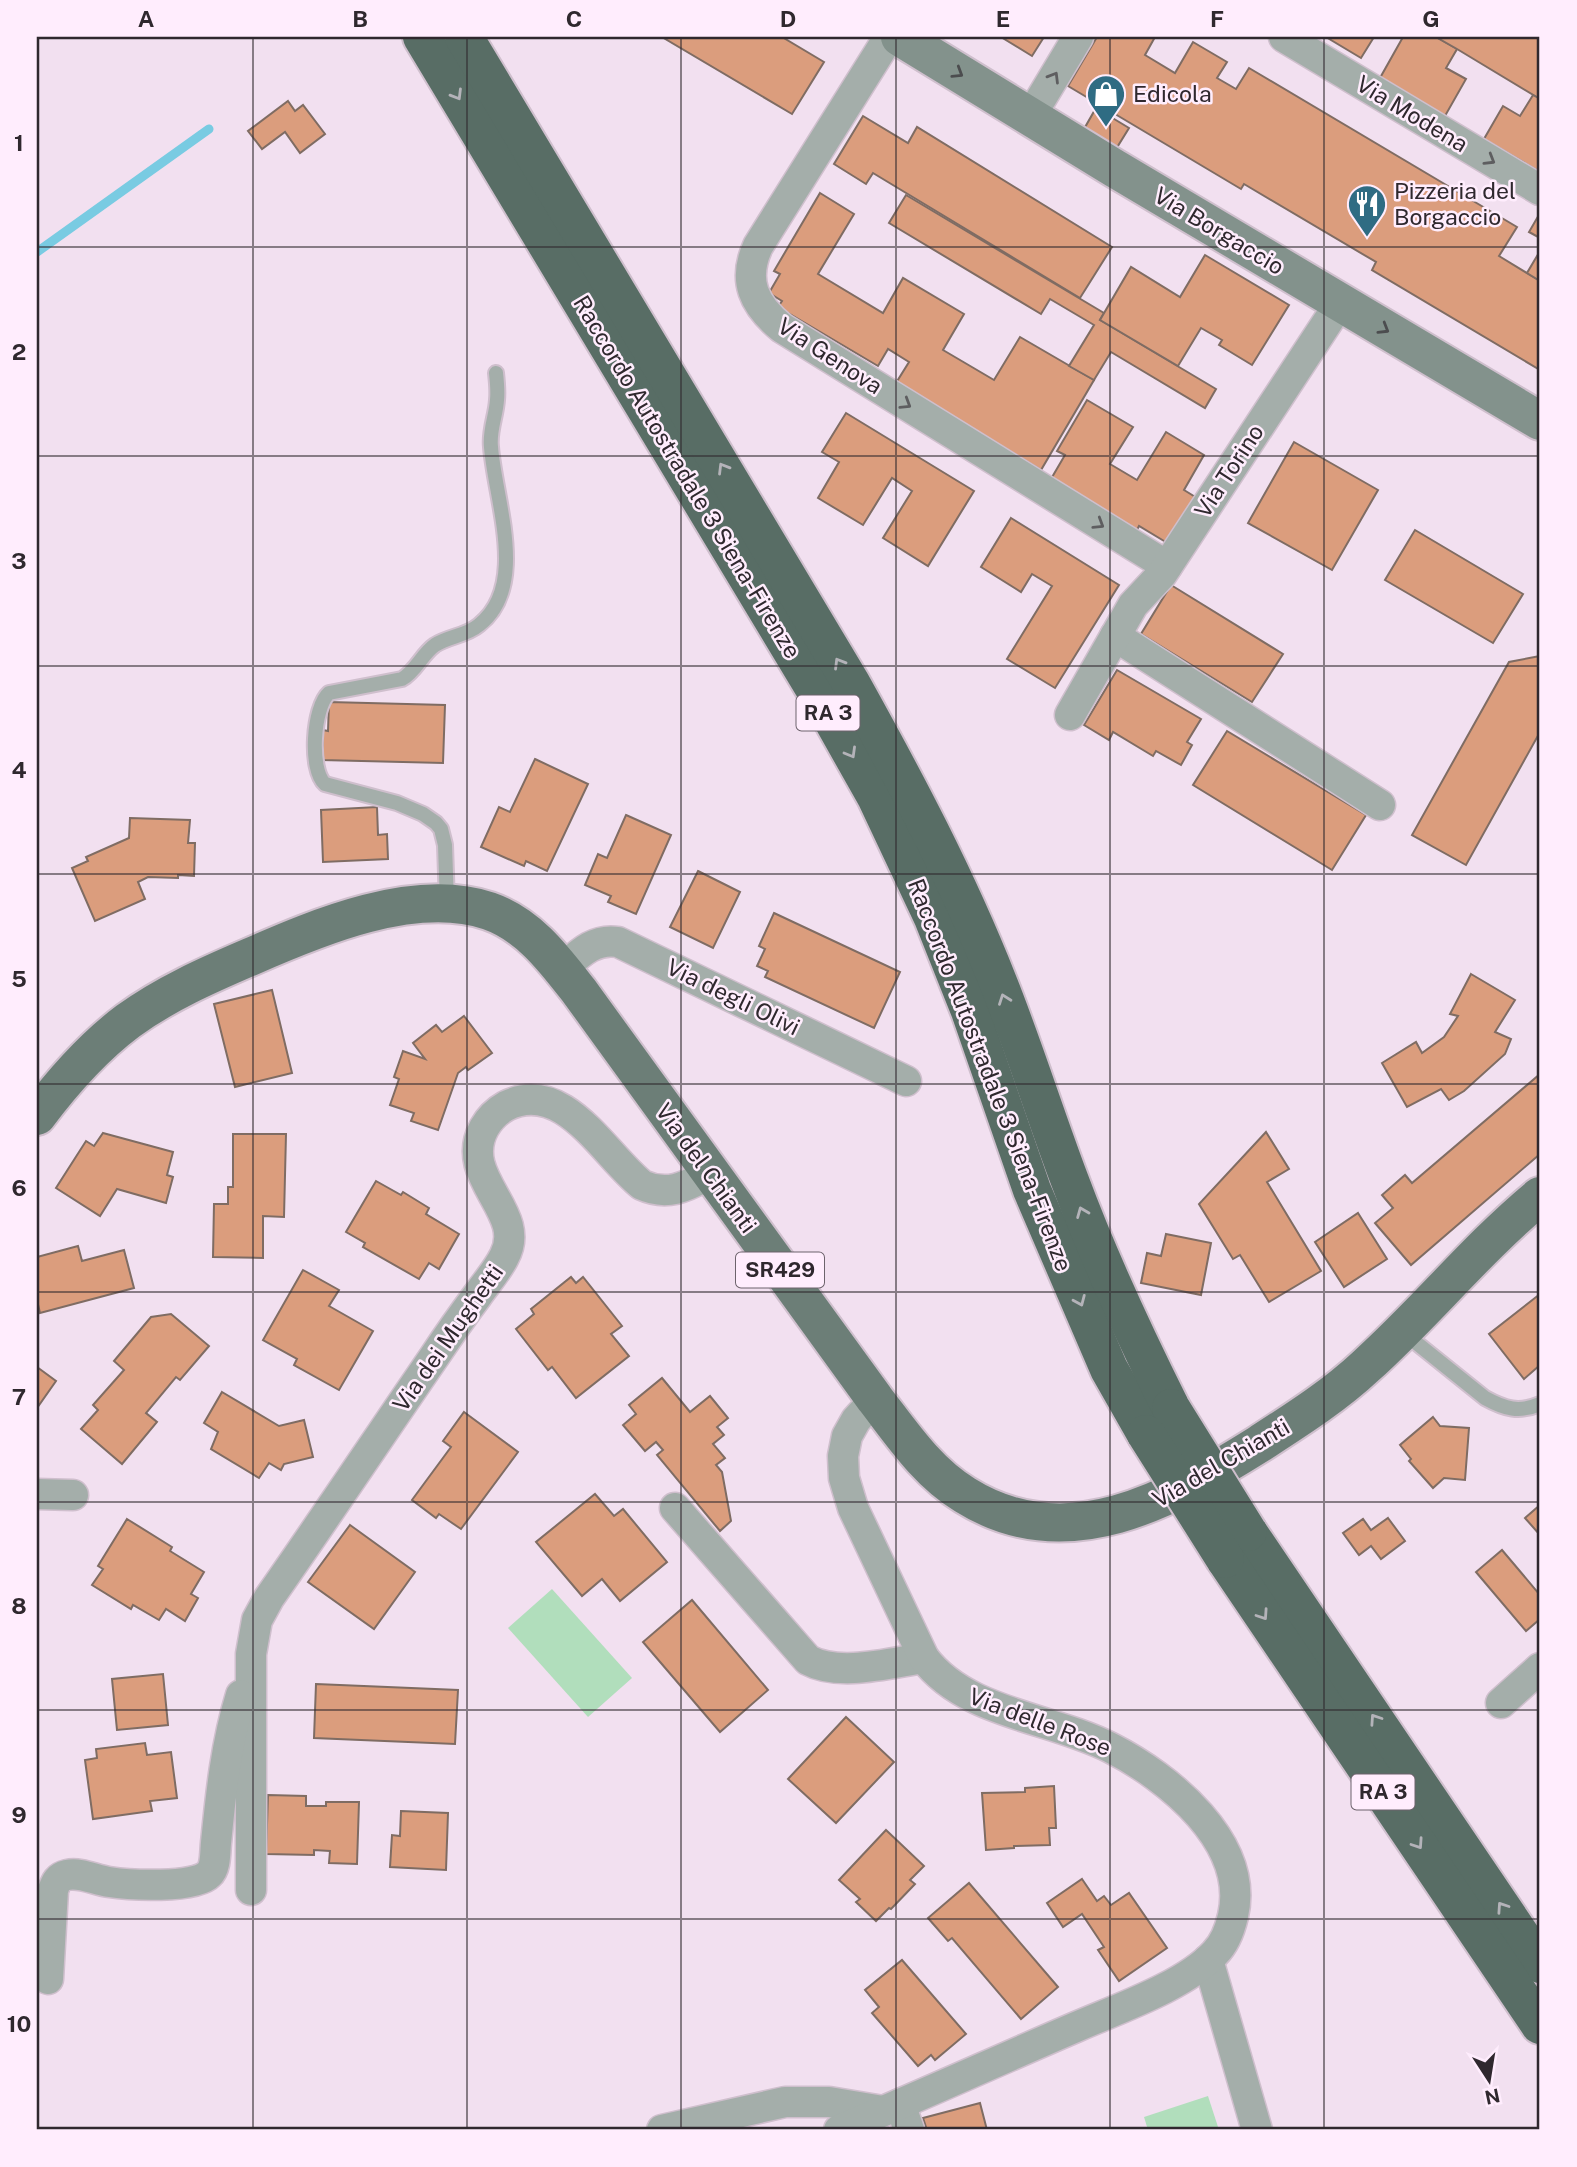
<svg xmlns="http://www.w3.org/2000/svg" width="1577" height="2167" font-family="'Public Sans',sans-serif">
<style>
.green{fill:#b1debc}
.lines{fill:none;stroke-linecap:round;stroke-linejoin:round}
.stream{stroke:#79cbe2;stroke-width:9}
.building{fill:#db9d7d;stroke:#7f6c63;stroke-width:2}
.lane-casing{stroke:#cfbfcd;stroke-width:18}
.street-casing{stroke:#cfbfcd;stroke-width:33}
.secondary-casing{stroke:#cfbfcd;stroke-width:42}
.primary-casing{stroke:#cfbfcd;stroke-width:42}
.highway-casing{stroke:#cfbfcd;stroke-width:42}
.lane{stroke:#a4aeaa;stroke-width:14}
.street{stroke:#a4aeaa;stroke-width:30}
.secondary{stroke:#83928c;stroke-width:38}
.primary{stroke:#6c7e77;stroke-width:38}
.highway{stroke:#586d65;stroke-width:38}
.highway-bridge-casing{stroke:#cfbfcd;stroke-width:42;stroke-linecap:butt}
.highway-bridge{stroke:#586d65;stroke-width:38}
.oneway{stroke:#4c4d4f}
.oneway2{stroke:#5e5e60}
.oneway3{stroke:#b4b3b9}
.grid{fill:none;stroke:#2f282e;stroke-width:2;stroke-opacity:0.55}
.labels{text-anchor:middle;stroke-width:5;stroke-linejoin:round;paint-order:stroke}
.shield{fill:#ffedfd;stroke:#6d636c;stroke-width:2}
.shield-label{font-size:21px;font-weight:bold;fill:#2f282e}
.poi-label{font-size:23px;fill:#2f282e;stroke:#ffedfd;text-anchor:start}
.street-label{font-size:23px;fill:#2f282e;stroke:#ffedfd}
.neatline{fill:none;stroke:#2f282e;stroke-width:2.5}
.grid-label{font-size:23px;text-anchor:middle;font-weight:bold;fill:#2f282e}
</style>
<rect width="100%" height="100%" fill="#f2e0f0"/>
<g class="green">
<path d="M552 1589 632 1678 588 1717 508 1628Z"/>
<path d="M1208 2096 1219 2130H1148L1144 2117Z"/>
</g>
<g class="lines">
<path class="stream" d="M37 252 209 129"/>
</g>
<g class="building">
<path d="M662 37H782L824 62 792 114Z"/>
<path d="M1001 37H1044L1032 56Z"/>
<path d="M1097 37H1155L1145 55 1175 73 1193 42 1227 62 1217 78 1236 89 1249 68 1517 227 1499 256 1540 281V370L1372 270 1376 262 1244 184 1241 189 1068 86Z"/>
<path d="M1326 37H1374L1361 58Z"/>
<path d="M1403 37H1436L1457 49 1446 68 1466 79 1445 116 1380 78Z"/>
<path d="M1436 37H1540V99L1457 49Z"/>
<path d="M1533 95 1540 99V172L1484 139 1503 106 1520 116Z"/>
<path d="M288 101 295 111 303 105 325 134 300 153 285 132 262 149 248 131Z"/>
<path d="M1096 108 1129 128 1116 149 1084 129Z"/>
<path d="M863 116 908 143 917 127 1112 247 1080 298 873 173 866 184 834 164Z"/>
<path d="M820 193 854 214 818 274 883 313 903 278 964 314 943 350 994 380 1020 337 1094 380 1041 470 896 383 909 362 888 349 878 366 778 307 782 301 769 293 780 274 774 271Z"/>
<path d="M906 195 1104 313 1100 320 1216 389 1205 408 1111 352 1094 380 1069 366 1094 325 1050 299 1041 314 889 223Z"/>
<path d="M1540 213V238L1529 232Z"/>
<path d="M1540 251V281L1527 273Z"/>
<path d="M1205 255 1289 305 1252 365 1219 345 1222 340 1201 328 1178 366 1100 320 1131 267 1180 297Z"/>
<path d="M1087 400 1133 427 1110 464 1137 480 1166 432 1204 455 1184 490 1197 498 1169 544 1139 526 1137 530 1051 479 1065 455 1057 451Z"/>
<path d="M846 413 974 491 928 566 883 538 912 491 892 478 863 525 818 498 839 462 822 452Z"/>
<path d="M1294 442 1378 490 1332 570 1248 523Z"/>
<path d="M1011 518 1119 585 1055 688 1007 659 1052 586 1032 574 1021 592 981 567Z"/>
<path d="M1415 530 1523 594 1493 643 1385 580Z"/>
<path d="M1171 585 1283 654 1252 702 1141 634Z"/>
<path d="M1540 656V732L1466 865 1412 835 1509 662Z"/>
<path d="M1117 670 1201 719 1187 742 1192 745 1181 765 1156 751 1153 756 1113 732 1109 740 1084 725Z"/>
<path d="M329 702 445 705 443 763 322 760 323 730 328 731Z"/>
<path d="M1227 731 1366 815 1332 870 1193 785Z"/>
<path d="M535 759 588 784 547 871 526 861 524 866 481 847 499 807 510 812Z"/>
<path d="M377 807 378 835 387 834 388 859 323 862 321 810Z"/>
<path d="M626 815 671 835 636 914 608 902 611 896 585 885 598 854 607 858Z"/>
<path d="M130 818 190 820 188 843H195L194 876 178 875V878L148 877 138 882 145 899 95 921 72 868 88 861 86 857 129 838Z"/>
<path d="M698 871 740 892 713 948 670 927Z"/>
<path d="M774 913 900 972 874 1028 765 977 768 971 757 966 765 949 759 946Z"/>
<path d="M1471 974 1515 1000 1495 1032 1511 1039 1505 1054 1464 1091 1449 1100 1441 1089 1407 1107 1382 1063 1416 1042 1422 1053 1444 1037 1458 1016 1450 1014Z"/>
<path d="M272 990 292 1073 235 1087 214 1004Z"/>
<path d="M464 1016 492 1053 468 1070 466 1067 458 1073 438 1130 411 1121 414 1113 390 1105 399 1079 394 1077 403 1051 425 1059 413 1043 436 1025 442 1032Z"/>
<path d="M1540 1074V1154L1411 1265 1375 1223 1393 1208 1382 1195 1405 1175 1412 1183Z"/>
<path d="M1266 1132 1289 1169 1267 1182 1321 1271 1269 1302 1240 1255 1233 1259 1199 1204Z"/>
<path d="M103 1133 173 1152 167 1175 173 1177 166 1203 117 1189 100 1216 56 1188 86 1141 94 1146Z"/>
<path d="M233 1134H286L284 1217 263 1216V1258L213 1257 214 1204H228V1187H233Z"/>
<path d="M376 1181 401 1195 403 1192 429 1208 426 1214 459 1234 439 1269 429 1263 419 1279 363 1247 365 1243 346 1232Z"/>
<path d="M1358 1213 1387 1259 1344 1287 1315 1242Z"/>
<path d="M1166 1234 1211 1243 1201 1295 1141 1283 1147 1253 1161 1256Z"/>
<path d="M78 1246 82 1261 124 1250 134 1288 40 1313 37 1300V1257Z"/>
<path d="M303 1270 339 1290 329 1306 373 1331 339 1390 294 1365 297 1359 263 1340Z"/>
<path d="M571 1277 576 1283 583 1277 622 1326 611 1334 629 1356 576 1398 552 1367 548 1370 516 1329 534 1314 531 1309Z"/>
<path d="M1540 1294V1365L1524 1379 1489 1334Z"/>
<path d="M171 1314 209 1346 180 1380 176 1377 146 1413 157 1422 122 1464 81 1429 98 1410 93 1405 124 1370 114 1361 151 1317Z"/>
<path d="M37 1367 56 1381 37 1408Z"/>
<path d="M662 1378 690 1412 710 1396 728 1418 717 1427 724 1435 713 1444 725 1458 716 1465 722 1472 731 1521 720 1531 657 1455 663 1450 656 1442 645 1451 623 1425 636 1414 629 1405Z"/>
<path d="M222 1392 279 1426 304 1420 313 1457 284 1464 281 1470 269 1463 259 1478 211 1449 218 1432 204 1423Z"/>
<path d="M464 1412 518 1452 461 1529 439 1514 436 1518 412 1500 451 1447 443 1441Z"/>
<path d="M1433 1417 1440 1426 1469 1428 1465 1480 1444 1478 1433 1488 1409 1461 1411 1459 1400 1445Z"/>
<path d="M595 1494 614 1516 623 1509 667 1562 620 1601 602 1579 582 1596 536 1542Z"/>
<path d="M1540 1505V1535L1525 1518Z"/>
<path d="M1388 1518 1405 1541 1381 1559 1371 1546 1359 1555 1343 1533 1363 1519 1371 1530Z"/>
<path d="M127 1519 172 1547 170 1551 204 1572 191 1594 198 1598 185 1621 166 1609 159 1620 133 1605 131 1609 92 1585 103 1569 98 1566Z"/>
<path d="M350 1525 415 1572 374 1629 308 1582Z"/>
<path d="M1502 1550 1540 1595V1619L1526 1631 1476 1572Z"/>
<path d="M692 1600 768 1690 720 1732 643 1642Z"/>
<path d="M163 1674 168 1725 117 1730 112 1679Z"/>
<path d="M316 1684 458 1690 455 1744 314 1738Z"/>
<path d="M846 1717 894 1762 836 1823 788 1779Z"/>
<path d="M145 1743 147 1755 171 1752 177 1798 150 1801 152 1811 93 1819 85 1760 97 1758 96 1749Z"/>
<path d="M1054 1786 1056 1828H1049L1050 1845 1014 1846V1848L986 1850 982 1793 1025 1792V1788Z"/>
<path d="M268 1795 306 1796V1806H326V1802H359L357 1864 329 1863 330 1851 314 1850V1855L266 1854Z"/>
<path d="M401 1811 448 1813 446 1870 390 1867 392 1835 400 1836Z"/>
<path d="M886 1830 924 1866 910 1880 915 1884 891 1909 889 1908 876 1921 856 1902 860 1899 839 1880Z"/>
<path d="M1082 1879 1097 1901 1104 1896 1111 1905 1129 1893 1167 1948 1119 1981 1098 1950 1104 1947 1082 1914 1063 1927 1047 1903Z"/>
<path d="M969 1883 1058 1987 1021 2019 952 1938 948 1941 928 1918Z"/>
<path d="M902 1960 966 2034 935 2060 931 2055 918 2066 872 2013 879 2007 865 1990Z"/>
<path d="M980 2103 987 2130H927L923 2118Z"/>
</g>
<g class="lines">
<g class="lane-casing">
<g id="lane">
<path d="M447 904 445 845 441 829 436 823 423 814 397 803 325 784C309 770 313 707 329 693L402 679C416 671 422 654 435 645 449 636 466 636 479 625 529 586 495 500 491 447 489 431 496 416 497 400 498 391 497 382 496 373"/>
<path d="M1404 1333 1485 1398C1505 1409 1519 1413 1540 1404"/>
</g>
</g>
<g class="street-casing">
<g id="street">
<path d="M889 37 758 246C742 281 754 305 782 328L1167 566"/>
<path d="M1284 37 1540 190"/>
<path d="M1030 117 1078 37"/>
<path d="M1115 636 1380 805"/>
<path d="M1070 715 1133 605 1162 574 1340 303"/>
<path d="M562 969C579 954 594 938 618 942L906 1081"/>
<path d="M37 1494 73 1495"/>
<path d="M675 1508 808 1660C839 1677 890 1663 924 1658"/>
<path d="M1501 1703 1540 1668"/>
<path d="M251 1890V1654L257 1620 269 1598C325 1518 379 1437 434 1357 448 1336 462 1316 477 1296 486 1283 497 1271 504 1257 529 1212 457 1178 484 1128 489 1119 497 1111 506 1106 564 1077 604 1155 642 1185 668 1197 687 1186 710 1174"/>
<path d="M1208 1960 1257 2130"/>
<path d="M48 1979 53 1890C56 1882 58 1877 67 1875 81 1872 95 1880 109 1882 128 1885 195 1889 209 1874 216 1868 215 1852 216 1843 221 1793 226 1744 241 1695"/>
<path d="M900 2104 909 2130"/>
<path d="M662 2130 785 2102H829L883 2111"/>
<path d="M839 2130C918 2097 997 2061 1076 2027 1117 2009 1185 1986 1215 1953 1225 1943 1230 1929 1233 1916 1250 1842 1168 1777 1111 1748 1051 1717 966 1714 924 1658L853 1508 844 1478 843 1456 847 1436 856 1420 875 1399"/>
</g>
</g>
<g class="secondary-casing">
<path id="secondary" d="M900 37 1114 168 1540 421"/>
</g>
<g class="primary-casing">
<path id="primary" d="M37 1116C64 1080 92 1048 128 1021 165 994 208 975 250 957 318 927 415 886 489 911 529 925 554 959 579 991L875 1399C902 1434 927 1472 965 1495 1067 1559 1171 1499 1259 1444 1296 1420 1334 1396 1366 1366 1426 1312 1477 1248 1540 1196"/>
</g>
<g class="highway-casing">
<g id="highway">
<path d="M422 37 823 703 876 797 933 918 970 1011 1032 1190 1109 1369 1146 1434"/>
<path d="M464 37 851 683C905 780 957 878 998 982 1024 1047 1045 1115 1070 1181 1099 1259 1134 1334 1171 1408"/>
<path d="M1248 1532 1540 1964"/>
<path d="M1225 1559 1540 2025"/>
</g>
</g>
<use href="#lane" class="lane"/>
<use href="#street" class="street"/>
<use href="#secondary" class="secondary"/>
<use href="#primary" class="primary"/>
<use href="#highway" class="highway"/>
<g class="highway-bridge-casing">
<g id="highway-bridge">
<path d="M1171 1408 1248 1532"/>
<path d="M1146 1434 1225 1559"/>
</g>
</g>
<use href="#highway-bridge" class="highway-bridge"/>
</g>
<defs><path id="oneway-chevron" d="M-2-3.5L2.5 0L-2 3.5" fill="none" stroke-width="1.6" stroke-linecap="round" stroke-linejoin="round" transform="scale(1.75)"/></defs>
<g class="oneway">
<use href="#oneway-chevron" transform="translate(958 73) rotate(32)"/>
<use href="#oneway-chevron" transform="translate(1384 329) rotate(31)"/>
</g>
<g class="oneway2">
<use href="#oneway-chevron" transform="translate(1054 77) rotate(-59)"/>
<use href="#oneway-chevron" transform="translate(1490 160) rotate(31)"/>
<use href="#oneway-chevron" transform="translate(906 404) rotate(32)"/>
<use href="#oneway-chevron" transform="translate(1099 524) rotate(32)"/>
</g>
<g class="oneway3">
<use href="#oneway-chevron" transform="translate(457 95) rotate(59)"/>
<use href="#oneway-chevron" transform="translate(723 468) rotate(-121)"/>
<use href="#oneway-chevron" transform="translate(839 663) rotate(-121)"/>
<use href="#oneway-chevron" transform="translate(851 753) rotate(60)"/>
<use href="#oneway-chevron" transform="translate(1004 999) rotate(-110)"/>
<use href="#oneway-chevron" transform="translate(1082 1212) rotate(-112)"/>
<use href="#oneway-chevron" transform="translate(1080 1301) rotate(67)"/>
<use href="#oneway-chevron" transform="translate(1263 1615) rotate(56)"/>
<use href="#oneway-chevron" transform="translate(1375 1719) rotate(-124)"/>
<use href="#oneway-chevron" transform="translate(1418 1844) rotate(56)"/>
<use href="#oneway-chevron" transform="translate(1502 1907) rotate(-124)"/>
</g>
<path class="grid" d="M253 37V2130M467 37V2130M681 37V2130M896 37V2130M1110 37V2130M1324 37V2130M37 247H1540M37 456H1540M37 666H1540M37 874H1540M37 1084H1540M37 1292H1540M37 1502H1540M37 1710H1540M37 1919H1540"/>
<defs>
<g id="shop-pin" transform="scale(2.0125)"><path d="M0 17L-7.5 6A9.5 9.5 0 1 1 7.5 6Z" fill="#2f6c83" stroke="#ffedfd"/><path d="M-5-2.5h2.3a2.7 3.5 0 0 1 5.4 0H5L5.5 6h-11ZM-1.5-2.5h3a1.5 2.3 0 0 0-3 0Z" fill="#fff"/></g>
<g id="restaurant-pin" transform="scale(2.0125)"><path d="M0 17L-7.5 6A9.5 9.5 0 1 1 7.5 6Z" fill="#2f6c83" stroke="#ffedfd"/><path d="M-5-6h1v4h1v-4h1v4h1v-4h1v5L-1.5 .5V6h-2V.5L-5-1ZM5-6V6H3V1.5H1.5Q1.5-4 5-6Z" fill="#fff"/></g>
</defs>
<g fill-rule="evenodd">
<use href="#shop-pin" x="1106" y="94"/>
<use href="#restaurant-pin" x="1367" y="204"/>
</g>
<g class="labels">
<g class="shield">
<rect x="796.5" y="695.5" width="63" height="35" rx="5"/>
<rect x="736" y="1252.5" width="88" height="35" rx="5"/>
<rect x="1351.5" y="1774.5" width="63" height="35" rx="5"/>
</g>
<g class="shield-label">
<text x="828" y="720">RA 3</text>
<text x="780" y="1277">SR429</text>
<text x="1383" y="1799">RA 3</text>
</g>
<g class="poi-label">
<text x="1133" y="102">Edicola</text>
<text x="1394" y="199">Pizzeria del<tspan x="1394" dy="26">Borgaccio</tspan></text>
</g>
<g class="street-label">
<text transform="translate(1412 114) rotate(31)" y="8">Via Modena</text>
<text transform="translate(1219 231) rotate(31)" y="8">Via Borgaccio</text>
<text transform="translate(830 356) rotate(33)" y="8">Via Genova</text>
<text transform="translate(1229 471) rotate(-57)" y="8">Via Torino</text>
<text transform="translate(687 477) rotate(59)" y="8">Raccordo Autostradale 3 Siena-Firenze</text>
<text transform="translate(733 997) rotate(26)" y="8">Via degli Olivi</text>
<text transform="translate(990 1075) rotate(69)" y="8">Raccordo Autostradale 3 Siena-Firenze</text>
<text transform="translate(706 1168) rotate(54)" y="8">Via del Chianti</text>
<text transform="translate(448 1338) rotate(-55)" y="8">Via dei Mughetti</text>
<text transform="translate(1221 1463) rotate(-30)" y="8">Via del Chianti</text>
<text transform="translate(1040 1722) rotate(21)" y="8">Via delle Rose</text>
</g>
</g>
<rect width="1577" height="2167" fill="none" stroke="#ffedfd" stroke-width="77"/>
<g transform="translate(1489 2080) rotate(168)" stroke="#ffedfd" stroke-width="5" paint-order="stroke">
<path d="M0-5L12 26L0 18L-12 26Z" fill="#2f282e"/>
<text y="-10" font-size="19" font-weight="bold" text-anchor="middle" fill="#2f282e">N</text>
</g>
<rect x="38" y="38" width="1500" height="2090" class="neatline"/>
<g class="grid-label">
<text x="146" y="27">A</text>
<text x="360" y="27">B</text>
<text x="574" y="27">C</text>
<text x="788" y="27">D</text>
<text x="1003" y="27">E</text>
<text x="1217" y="27">F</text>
<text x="1431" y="27">G</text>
<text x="19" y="151">1</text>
<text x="19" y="360">2</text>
<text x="19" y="569">3</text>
<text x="19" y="778">4</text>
<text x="19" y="987">5</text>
<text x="19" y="1196">6</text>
<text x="19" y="1405">7</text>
<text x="19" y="1614">8</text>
<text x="19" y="1823">9</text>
<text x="19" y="2032">10</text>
</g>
</svg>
